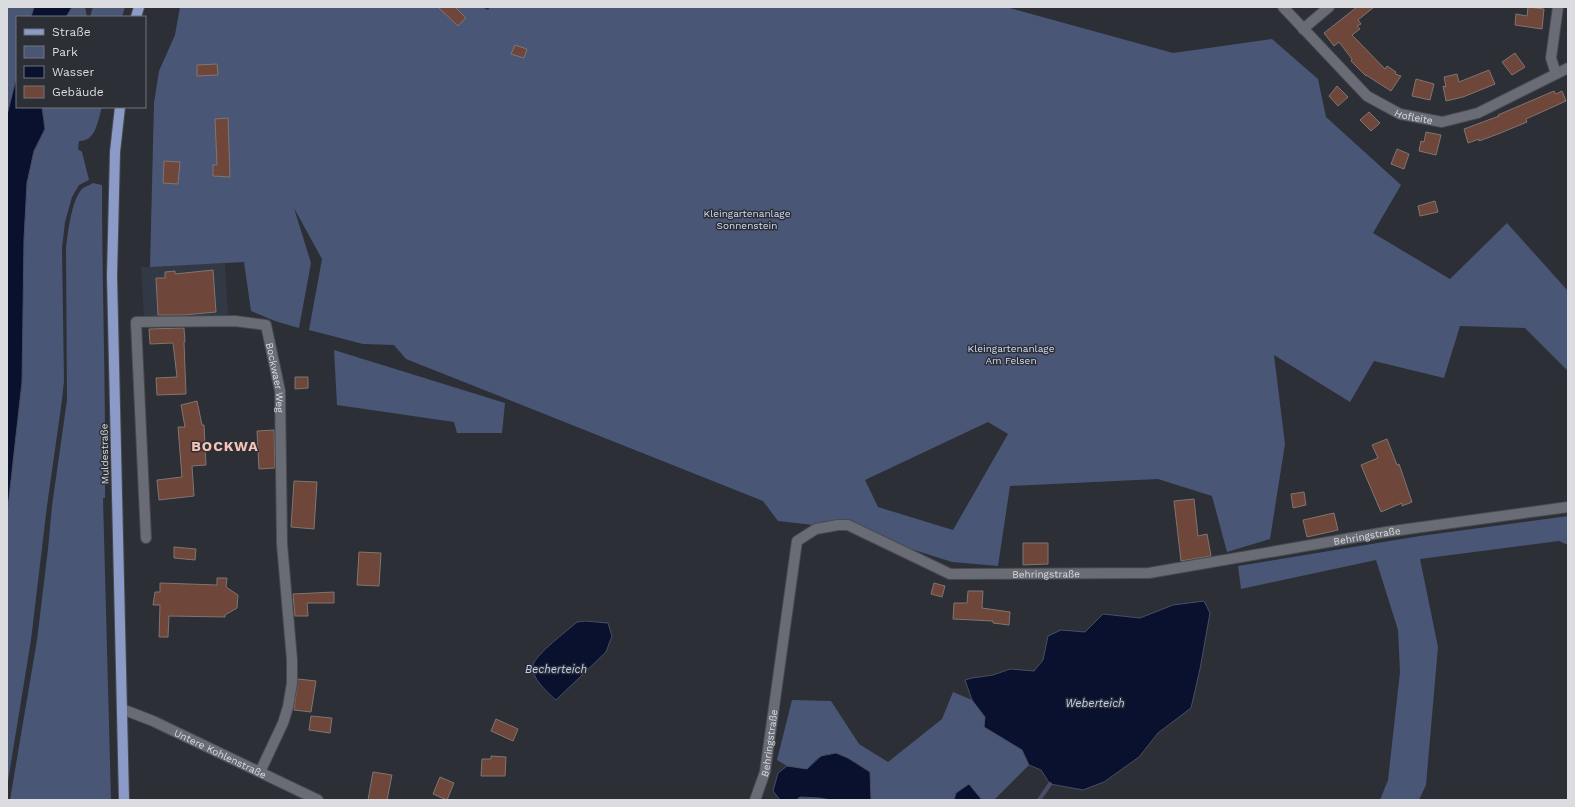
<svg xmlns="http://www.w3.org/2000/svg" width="1575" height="807" font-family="'Work Sans',sans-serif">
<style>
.built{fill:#333845}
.green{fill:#4a5676;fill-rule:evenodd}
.water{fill:#09112f;stroke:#484e64}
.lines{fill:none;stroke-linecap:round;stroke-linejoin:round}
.stream{stroke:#484e64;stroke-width:4}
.building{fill:#6f463a;stroke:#7f7572}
.minor-casing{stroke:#484a50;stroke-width:12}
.major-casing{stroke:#484a50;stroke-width:12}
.minor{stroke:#696c74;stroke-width:10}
.major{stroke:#8b9ac6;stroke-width:10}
.labels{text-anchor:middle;stroke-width:3;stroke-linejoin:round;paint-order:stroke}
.street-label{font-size:10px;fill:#dadce0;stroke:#2c2f36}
.park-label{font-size:10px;fill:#d5dff8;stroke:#2c2f36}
.water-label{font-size:11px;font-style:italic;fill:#c2d0f6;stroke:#2c2f36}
.district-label{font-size:14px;font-weight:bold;letter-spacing:1px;fill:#f5c3b5;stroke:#2c2f36}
</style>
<rect width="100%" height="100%" fill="#2c2f36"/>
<path class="built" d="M225 263 228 315 144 320 141 267Z"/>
<g class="green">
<path d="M7 7H34L31 17H17V75L7 115Z"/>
<path d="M72 7H85L87 17H66Z"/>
<path d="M93 7H125L122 17H90Z"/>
<path d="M180 7H482L488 10 490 7H1006L1173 53 1272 39 1318 79 1326 117 1401 185 1373 233 1450 279 1507 223 1568 291V371L1525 328 1460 326 1444 378 1374 361 1350 402 1274 355 1285 444 1270 539 1227 552 1212 496 1158 479 1010 486 998 566 952 562 848 529 778 521 763 501 406 359 394 345 363 344 309 330 322 259 294 208 311 263 299 328 275 321 251 311 244 262 150 267 154 103 159 71 175 35ZM988 422 1008 434 953 530 878 507 865 480Z"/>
<path d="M42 107H102C98 120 96 142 79 141L78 149 82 152 89 180 79 185 72 197 65 222 62 248 64 381 62 400 47 506 31 640 7 787V516L22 382 24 239 27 183 34 151 45 129Z"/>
<path d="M93 183 102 185C102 289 106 393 105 498H103L111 800H10L37 640 48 549 52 506 67 400 66 248C68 233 71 201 82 189 84 187 90 185 93 183Z"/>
<path d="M334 350 505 403 502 433H457L454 422 337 405Z"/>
<path d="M1568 516V545L1559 541 1420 559 1438 647 1426 785 1419 800H1380L1388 780 1400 672 1398 630 1376 560 1241 589 1238 566 1420 536Z"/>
<path d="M953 692 972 700 985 717 1007 739 1022 750 1029 765 994 800H982L969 785 956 793 954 800H871L870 772C856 763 839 748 821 756 816 759 811 765 807 769L787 766 777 760 792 700 831 701 859 744 888 762 942 719Z"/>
<path d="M800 797 820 798 830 800H796Z"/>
</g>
<g class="water">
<path d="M34 7H72L66 17H31Z"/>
<path d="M17 75V107H42L45 129 34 151 27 183 24 239 22 382 7 516V115Z"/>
<path d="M1204 601 1210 613 1200 669 1191 708 1158 733 1139 757 1104 782 1083 790 1050 784 1041 770 1029 765 1022 750 984 727 985 717 972 700 965 680 972 678 993 675 1010 669 1034 671 1043 660 1048 636 1061 630 1085 632 1103 614 1140 618 1173 605Z"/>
<path d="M585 621 608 623 612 636 606 652 556 700C548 693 530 677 533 665 536 654 567 631 577 622Z"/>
<path d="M836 753 848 758 870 772 871 800H831L820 798 800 797 796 800H780L773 791 778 773 787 766 807 769 821 756Z"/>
<path d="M969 784 982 800H954L956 793Z"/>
</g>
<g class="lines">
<path class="stream" d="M1039 800 1050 784"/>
</g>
<g class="building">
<path d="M438 7H455L466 18 458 26Z"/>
<path d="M1357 7H1374L1358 20 1361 24 1357 26 1360 29 1352 35 1385 69 1387 66 1396 72 1395 74 1401 76 1391 91 1366 75V76L1351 61 1352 59 1339 42 1334 46 1324 33Z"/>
<path d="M1528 7 1544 9 1542 29 1515 25 1516 14 1527 16Z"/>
<path d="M515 45 527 49 524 58 511 54Z"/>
<path d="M1515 53 1525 67 1512 75 1502 62Z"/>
<path d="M217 64 218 75 197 76V65Z"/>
<path d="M1489 70 1495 84 1463 97 1446 101 1443 86 1446 87 1444 77 1457 74 1459 82Z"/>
<path d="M1416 79 1434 84 1430 100 1412 96Z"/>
<path d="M1337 86 1348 97 1338 106 1329 96Z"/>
<path d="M1554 91 1556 94 1562 91 1566 101 1526 119 1527 122 1498 134 1479 141V139L1468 143 1464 129 1499 116 1498 115Z"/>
<path d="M1369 112 1380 123 1371 131 1360 120Z"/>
<path d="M228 118 230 177 213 176V165H217L215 119Z"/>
<path d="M1426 132 1441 135 1436 155 1419 151 1421 141 1424 142Z"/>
<path d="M1397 149 1409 154 1404 169 1391 164Z"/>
<path d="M164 161 180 162 178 184 163 183Z"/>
<path d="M1435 201 1438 212 1420 216 1418 206Z"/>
<path d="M213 270 216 312 184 315H158L156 278H165V272L175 271V274Z"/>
<path d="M184 328 185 342H184L186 394 157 395 156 378 177 377 173 343 150 344 149 329Z"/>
<path d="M295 377H308V388L295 389Z"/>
<path d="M197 401 202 425H204L206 465 192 466 194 496 159 500 157 480 182 477 178 427H185L181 405Z"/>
<path d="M274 430 275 468 259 469 257 431Z"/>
<path d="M1387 439 1397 465 1399 464 1412 502 1402 506V503L1381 512 1361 465 1378 458 1372 445Z"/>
<path d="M294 481 317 482 314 529 291 527Z"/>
<path d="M1304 492 1306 505 1293 508 1291 494Z"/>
<path d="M1194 499 1198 536 1207 534 1211 556 1181 561 1174 501Z"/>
<path d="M1334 513 1338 530 1307 537 1303 520Z"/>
<path d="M1023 543H1048V564L1023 565Z"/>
<path d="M174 547 196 549 195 560 174 558Z"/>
<path d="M359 552 381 553 379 586 357 585Z"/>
<path d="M217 578H227L226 587 238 595 237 608 225 615V617L169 616 168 637H159L160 605H153L155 592H160V583L217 585Z"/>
<path d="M934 583 945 586 942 597 931 594Z"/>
<path d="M968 591H983L982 608 1010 612 1009 625 993 623V621L953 619 954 603H967Z"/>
<path d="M334 592V603H307L308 616H295L293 594Z"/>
<path d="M298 679 316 681 311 712 294 710Z"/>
<path d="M311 716 332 718 330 733 309 730Z"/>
<path d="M496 719 518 729 513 741 491 731Z"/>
<path d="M491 756 506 757 505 776H481L482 759H491Z"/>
<path d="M373 772 392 775 387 800H368Z"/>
<path d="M440 777 454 783 447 800 433 794Z"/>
</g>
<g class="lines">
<g class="minor-casing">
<g id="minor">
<path id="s1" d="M1283 7 1367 96 1400 114 1442 122 1478 113 1568 68"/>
<path d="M1303 29 1329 7"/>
<path d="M1556 74 1551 58 1558 7"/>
<path id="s2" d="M146 538 136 322 235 321 266 325 280 391 282 544 292 660V683L288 707 283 723 260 772"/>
<path id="s3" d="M122 709 153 721 318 800"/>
<path id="s4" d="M755 800 765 772 797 541 816 529 838 525H848L950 574 1149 573 1386 532 1568 507"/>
</g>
</g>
<g class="major-casing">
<g id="major">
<path d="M136 17 139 7"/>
<path d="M120 107 115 152 112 276 124 800"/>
</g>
</g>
<use href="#minor" class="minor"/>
<use href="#major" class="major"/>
</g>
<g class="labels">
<g class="street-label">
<text dy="4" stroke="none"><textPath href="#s1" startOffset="174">Hofleite</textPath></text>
<text dy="4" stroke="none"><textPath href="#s2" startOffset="400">Bockwaer Weg</textPath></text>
<text transform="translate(104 454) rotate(-91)" y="4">Muldestraße</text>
<text dy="4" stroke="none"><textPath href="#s4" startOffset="851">Behringstraße</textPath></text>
<text dy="4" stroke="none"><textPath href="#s4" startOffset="527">Behringstraße</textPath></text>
<text dy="4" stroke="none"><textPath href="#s4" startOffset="59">Behringstraße</textPath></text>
<text dy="4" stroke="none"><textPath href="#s3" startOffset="108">Untere Kohlenstraße</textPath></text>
</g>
<g class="park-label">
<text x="747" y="217">Kleingartenanlage<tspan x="747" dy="12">Sonnenstein</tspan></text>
<text x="1011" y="352">Kleingartenanlage<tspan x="1011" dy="12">Am Felsen</tspan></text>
</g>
<g class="water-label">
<text x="556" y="673">Becherteich</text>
<text x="1095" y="707">Weberteich</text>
</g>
<g class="district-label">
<text x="225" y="451">BOCKWA</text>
</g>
</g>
<rect width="1575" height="807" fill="none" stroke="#dadce0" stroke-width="16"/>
<rect x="16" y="16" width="130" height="92" fill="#2c2f36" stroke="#72747a"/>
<rect x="24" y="29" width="20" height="6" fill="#8b9ac6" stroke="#72747a"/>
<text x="52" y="36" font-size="12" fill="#dadce0">Straße</text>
<rect x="24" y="46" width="20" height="12" fill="#4a5676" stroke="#72747a"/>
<text x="52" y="56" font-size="12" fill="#dadce0">Park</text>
<rect x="24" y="66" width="20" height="12" fill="#09112f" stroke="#72747a"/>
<text x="52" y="76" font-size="12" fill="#dadce0">Wasser</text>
<rect x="24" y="86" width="20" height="12" fill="#6f463a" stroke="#72747a"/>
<text x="52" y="96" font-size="12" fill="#dadce0">Gebäude</text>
</svg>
